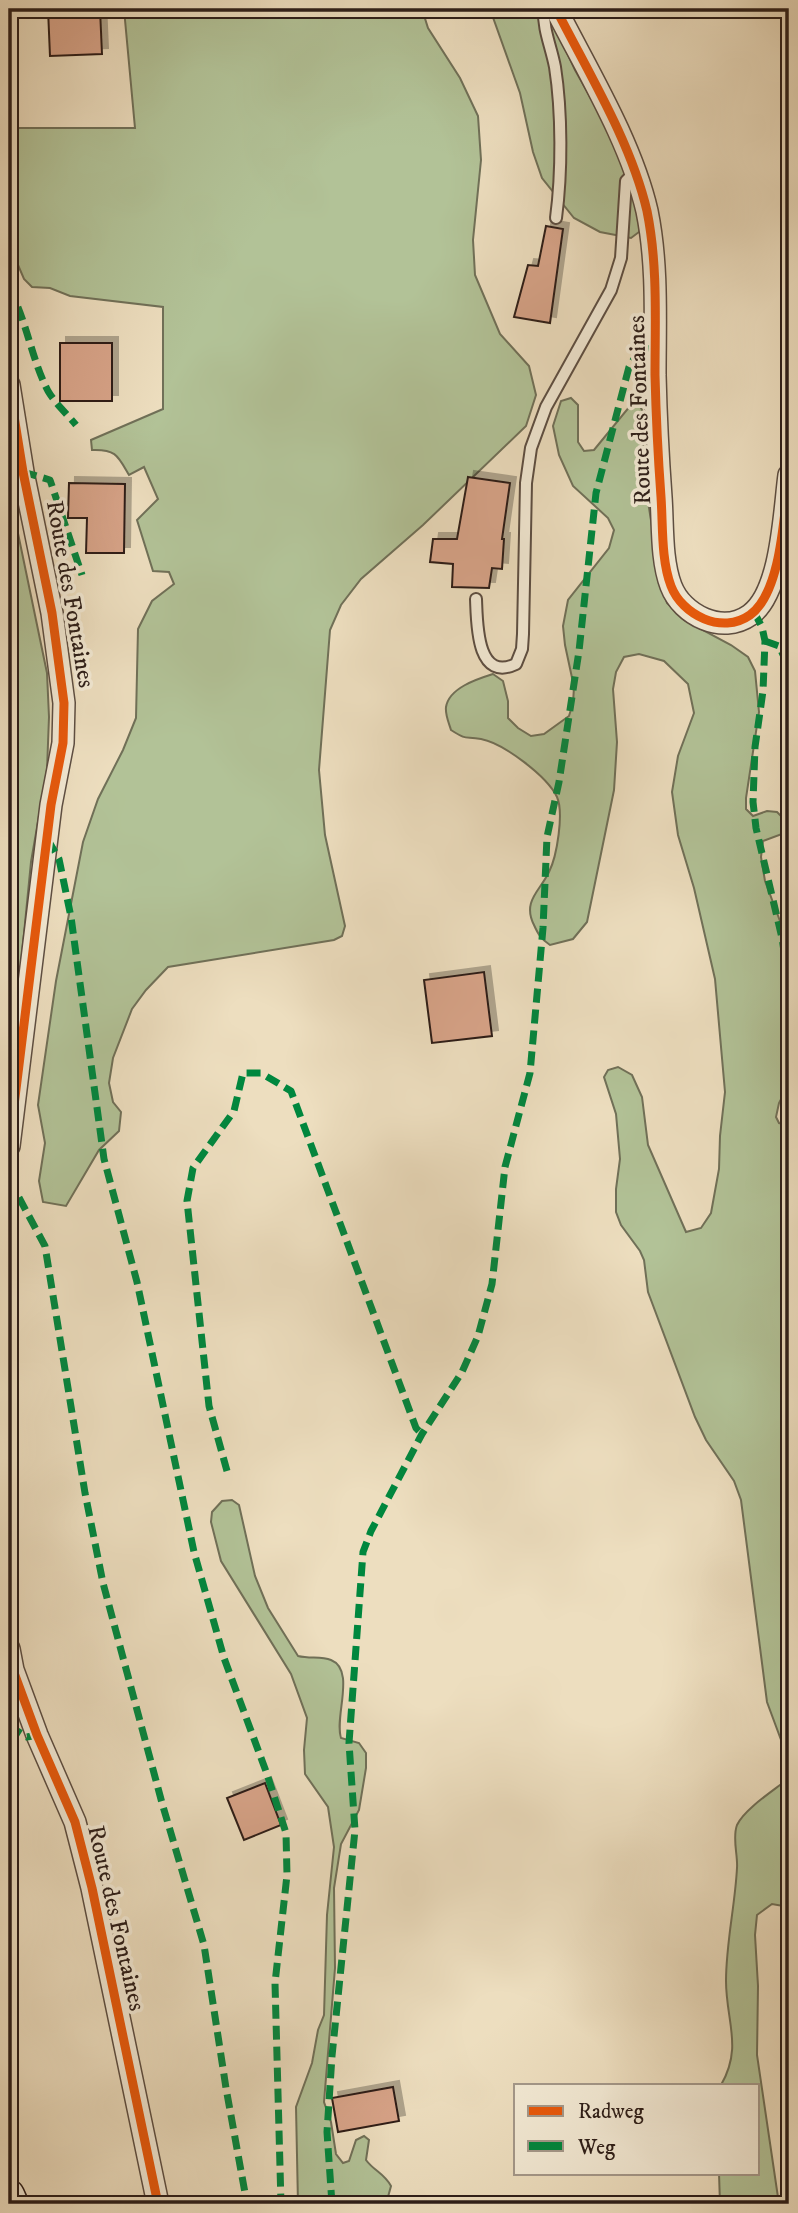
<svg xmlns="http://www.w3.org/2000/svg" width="798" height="2213" font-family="'IM FELL DW Pica',serif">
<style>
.green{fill:#b2c297;stroke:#707058;stroke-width:2}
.building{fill:#d7a388;stroke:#2d1e19;stroke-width:2;filter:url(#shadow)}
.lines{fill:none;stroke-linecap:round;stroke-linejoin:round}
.lane-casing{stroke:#5d4e42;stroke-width:14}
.street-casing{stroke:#5d4e42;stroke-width:24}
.secondary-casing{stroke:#2d1e19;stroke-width:33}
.lane{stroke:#f3ead5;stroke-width:10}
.street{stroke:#f3ead5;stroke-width:21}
.secondary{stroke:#f3ead5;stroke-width:30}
.quiet{stroke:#00873e;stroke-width:7;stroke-dasharray:14 7;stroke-linecap:butt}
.cycleway-casing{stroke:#f3ead5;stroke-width:13}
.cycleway{stroke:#e8590c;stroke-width:9}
.labels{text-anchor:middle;stroke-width:7;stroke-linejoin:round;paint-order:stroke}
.street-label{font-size:24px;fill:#2d1e19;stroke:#f3ead5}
</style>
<defs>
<filter id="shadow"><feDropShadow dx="6" dy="-6" stdDeviation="0" flood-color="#0004"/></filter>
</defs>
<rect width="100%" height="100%" fill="#eddebf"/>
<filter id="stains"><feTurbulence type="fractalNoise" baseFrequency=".00286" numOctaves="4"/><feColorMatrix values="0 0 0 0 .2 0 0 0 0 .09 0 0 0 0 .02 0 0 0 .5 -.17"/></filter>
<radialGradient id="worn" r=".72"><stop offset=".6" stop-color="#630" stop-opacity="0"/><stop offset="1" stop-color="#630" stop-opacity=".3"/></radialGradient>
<g class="green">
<path d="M124 9H422L428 28 460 78 478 116 481 160 473 240 475 275 500 334 529 366 536 395 526 426 423 525 361 579 341 605 330 630 319 770 325 835 345 926 342 936 334 940 168 967 146 990 132 1009 113 1058 109 1083 113 1102 121 1112 119 1131 99 1150 66 1206 43 1202 39 1181 45 1143 38 1105 56 981 83 842 98 799 123 750 136 718 138 629 152 601 174 584 169 572 153 571 137 520 158 499 144 467 129 475C118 456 116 449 92 450L91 440 163 409V307L70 296 50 288 32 287 24 279 18 265 13 128H135Z"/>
<path d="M490 9H547L575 70 619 148 643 221 639 232 631 238 600 232 574 218 542 178 533 152 520 93Z"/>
<path d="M571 398 578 405V442L584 451 594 450 630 406H640L645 416 642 464 661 583 667 603 684 620 731 645 748 657 755 671 759 712 746 798V809L753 816 767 811 777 812 786 821 782 834 763 841 761 857 765 881 789 945V1084L779 1103 776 1117 779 1123 789 1125V1907L772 1904 757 1915 755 1935 758 1986 757 2055 779 2204H720L719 2173H758V2085H721C743 2047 726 2021 726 1981 726 1943 735 1906 737 1868 738 1855 732 1838 737 1825 744 1810 771 1792 784 1782L787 1756 767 1702 741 1500 734 1481 706 1440 695 1417 648 1292 644 1260 640 1251 621 1225 616 1212V1189L620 1159 616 1114 604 1077 608 1070 618 1067 632 1075 642 1097 648 1145 686 1232 701 1228 711 1213 719 1169 720 1136 725 1092 715 979 694 888 678 835 672 792 678 756 694 713 688 684 664 661 639 654 624 657 616 672 613 689 617 742 614 790 587 922 573 939 550 945C541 939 538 934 534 925 522 901 540 891 549 872 557 856 564 813 557 797 547 776 503 743 481 739 464 736 468 741 451 730 449 723 445 715 446 707 449 688 477 679 493 674L503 681 508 701V718L518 728 531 736 544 734 569 716 573 703 574 687 565 645 563 626 568 600 609 548 614 530 608 518 573 486 559 455 553 426 561 401Z"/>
<path d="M9 502 14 514 47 673 49 717 47 770 31 862 9 1087Z"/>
<path d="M232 1500 239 1505 255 1576 268 1608 298 1656C310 1659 321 1656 331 1660 356 1670 334 1717 341 1738L359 1743 366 1753V1768L359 1810 341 1844 334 1888 335 1968 324 2102 331 2122 336 2154 343 2163 349 2161 356 2140 364 2136 369 2140 366 2160C374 2171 384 2173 391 2186L386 2204H298L296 2107 312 2063 318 2030 324 2015 327 1915 334 1847 328 1807 305 1774 304 1750 307 1718 291 1674 221 1561 211 1522 212 1512 222 1501Z"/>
</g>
<g class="building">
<path d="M48 9H100L102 54 50 56Z"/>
<path d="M546 226 563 229 550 323 514 317 528 265 538 266Z"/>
<rect x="60" y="343" width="52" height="58"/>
<path d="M468 477 510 483 502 539H504L502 569 492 568 489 588 452 587 453 564 430 562 433 539H457Z"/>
<path d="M69 483 125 484 124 553H86L87 518H68Z"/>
<path d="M484 972 492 1036 432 1043 424 980Z"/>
<path d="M265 1783 281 1825 244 1840 227 1798Z"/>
<path d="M393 2087 399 2121 338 2132 332 2098Z"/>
</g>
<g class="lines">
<g class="lane-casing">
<g id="lane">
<path d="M544 9C543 30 551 46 555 67 562 112 562 173 556 218"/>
<path d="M476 599C477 622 476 683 516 664L522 649 523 634 526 483 531 448 546 407 611 290 621 258 626 181 634 173"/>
</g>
</g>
<g class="street-casing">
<g id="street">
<path d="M556 9C588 72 631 142 647 211 658 265 655 321 655 375 656 416 658 456 661 497 663 525 661 560 671 586 682 615 722 635 750 615 782 592 784 512 789 475"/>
<path d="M9 385 23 472 52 613 64 703 63 743 51 805 9 1146"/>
<path d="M9 1649 13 1670 37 1735 75 1822 92 1888 158 2204"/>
</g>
</g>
<g class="secondary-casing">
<path id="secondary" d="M9 2195 13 2204"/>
</g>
<use href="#lane" class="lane"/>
<use href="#street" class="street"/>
<use href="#secondary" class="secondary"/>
<g class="quiet">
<path d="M9 288C27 321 31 358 48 391 55 403 67 414 76 425"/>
<path d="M23 472 50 480 82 575"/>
<path d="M754 612 762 627 765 641 763 691 755 747 753 802 756 828 782 938 788 978 789 1004"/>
<path d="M765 641 779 646 785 659 789 678"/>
<path d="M48 840 59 859 71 917 104 1159 137 1282 194 1552 224 1658 267 1774 286 1833 287 1875 275 1983 281 2204"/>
<path d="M9 1179 45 1246 85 1493 103 1583 162 1803 204 1945 226 2088 247 2204"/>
<path d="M227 1471 209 1406 187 1201 193 1168 234 1111 243 1073H261L291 1091 416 1428 422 1434"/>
<path d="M9 1726 27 1737 37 1735"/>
<path d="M332 2204 327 2132 332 2056 355 1830 349 1743 363 1552 371 1531 422 1434 462 1372 478 1336 492 1284 505 1167 530 1073 543 928 547 837 559 782 579 651 596 493 629 367 638 352 655 347"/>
</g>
<g class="cycleway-casing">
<g id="cycleway">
<path d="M556 9C588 72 631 142 647 211 658 265 655 321 655 375 656 416 658 456 661 497 663 525 661 560 671 586 682 615 722 635 750 615 782 592 784 512 789 475"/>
<path d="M9 385 23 472 52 613 64 703 63 743 51 805 9 1146"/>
<path d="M9 1649 13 1670 37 1735 75 1822 92 1888 158 2204"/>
</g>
</g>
<use href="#cycleway" class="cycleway"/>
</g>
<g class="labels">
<g class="street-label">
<text transform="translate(639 410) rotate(-92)" y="8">Route des Fontaines</text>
<text transform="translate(71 594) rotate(80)" y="8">Route des Fontaines</text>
<text transform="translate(117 1918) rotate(77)" y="8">Route des Fontaines</text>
</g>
</g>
<rect width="798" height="2213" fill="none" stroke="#eddebf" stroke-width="35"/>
<rect x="10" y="10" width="777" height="2192" fill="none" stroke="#2d1e19" stroke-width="3.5"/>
<rect x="18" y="18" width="763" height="2178" fill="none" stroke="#2d1e19" stroke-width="2"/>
<rect x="514" y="2084" width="245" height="91" fill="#f3ead5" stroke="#a4988a" stroke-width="2"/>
<rect x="528" y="2106" width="35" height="10" fill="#e8590c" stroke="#a4988a" stroke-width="2"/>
<text x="578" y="2118" font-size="21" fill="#2d1e19">Radweg</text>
<rect x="528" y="2141" width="35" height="10" fill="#00873e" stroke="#a4988a" stroke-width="2"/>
<text x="578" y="2154" font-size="21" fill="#2d1e19">Weg</text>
<rect width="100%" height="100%" filter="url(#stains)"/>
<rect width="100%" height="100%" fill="url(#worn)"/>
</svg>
